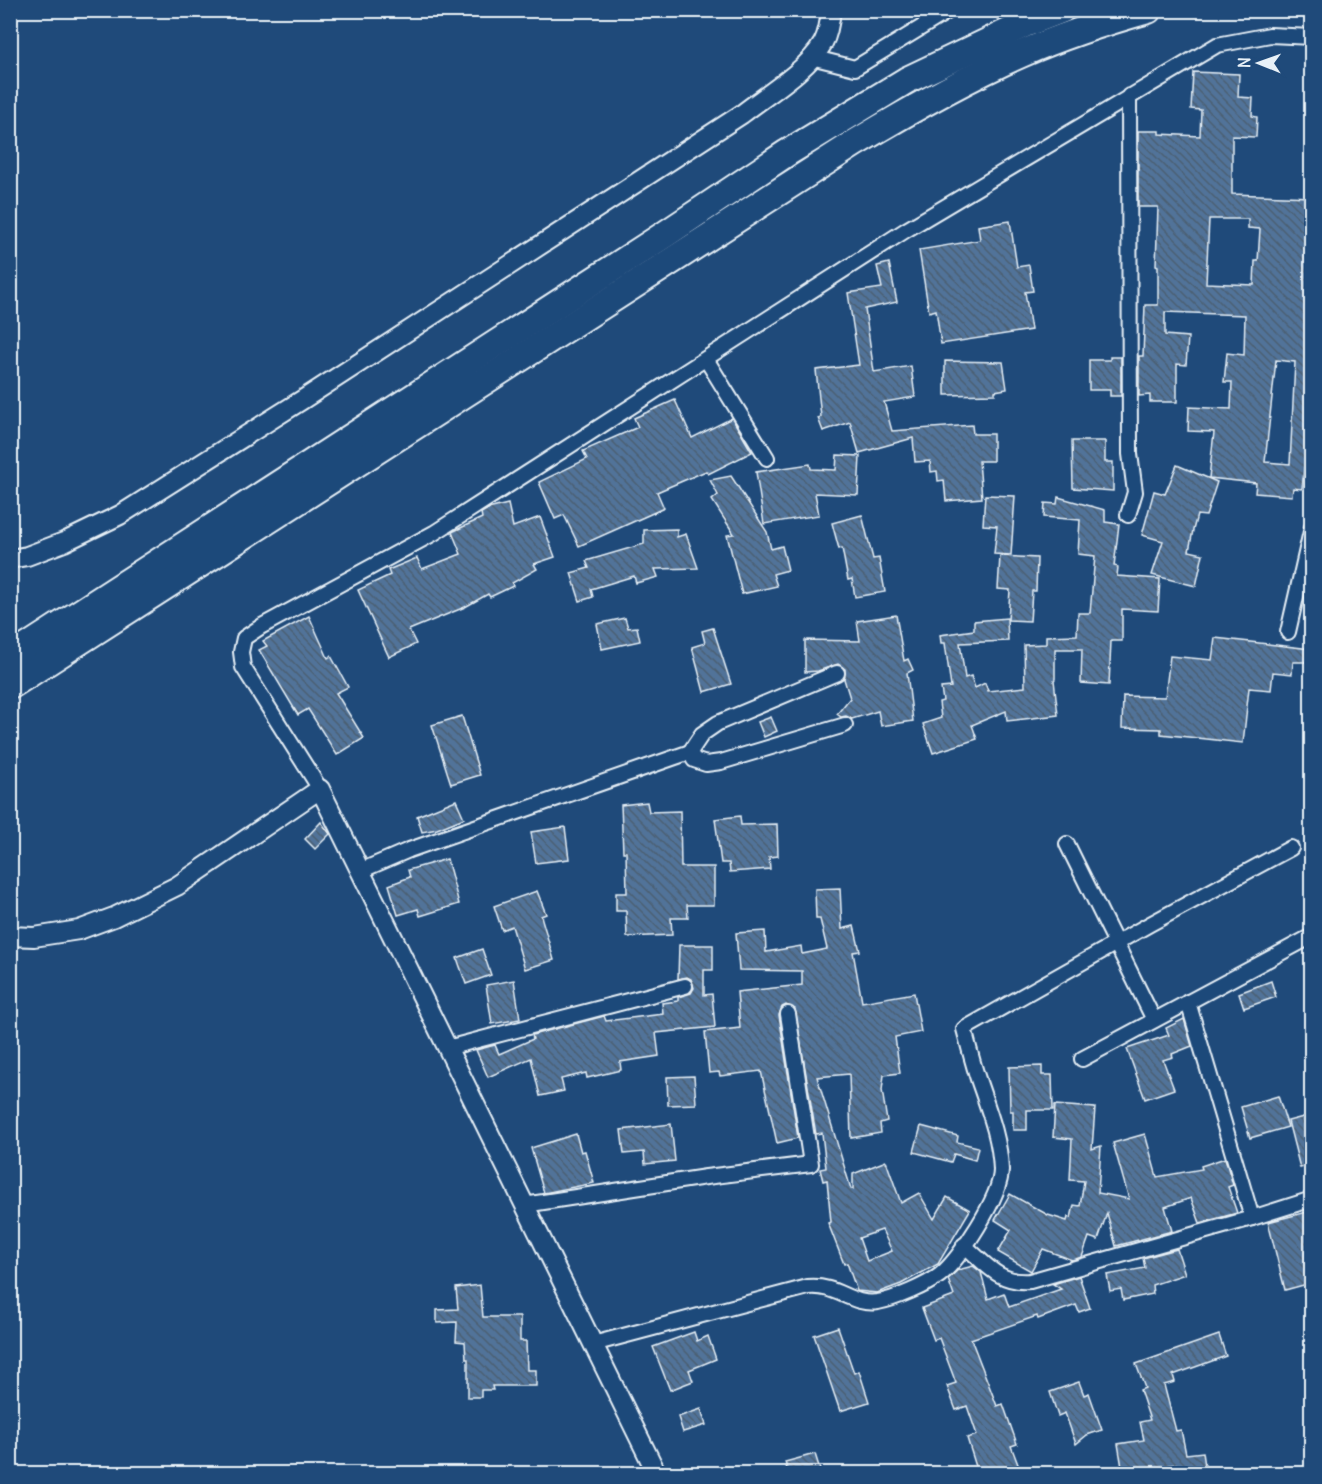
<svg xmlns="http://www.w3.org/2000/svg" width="1322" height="1484" font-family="Delius,sans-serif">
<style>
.building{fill:url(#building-back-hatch);stroke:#e8f1f8;stroke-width:1.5;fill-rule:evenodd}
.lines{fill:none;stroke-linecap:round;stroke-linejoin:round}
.minor-casing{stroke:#e8f1f8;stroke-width:18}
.tertiary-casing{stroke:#e8f1f8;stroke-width:22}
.motorway-casing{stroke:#e8f1f8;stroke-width:30}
.minor{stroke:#1f4a7a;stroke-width:14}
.tertiary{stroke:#1f4a7a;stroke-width:18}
.motorway{stroke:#1f4a7a;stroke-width:26}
</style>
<defs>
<pattern id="building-back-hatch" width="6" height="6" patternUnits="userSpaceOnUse" patternTransform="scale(1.5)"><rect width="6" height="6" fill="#517399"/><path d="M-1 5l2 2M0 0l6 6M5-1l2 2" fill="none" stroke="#4c5e72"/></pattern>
</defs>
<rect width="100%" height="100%" fill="#1f4a7a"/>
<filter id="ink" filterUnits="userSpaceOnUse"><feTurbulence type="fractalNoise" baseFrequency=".0167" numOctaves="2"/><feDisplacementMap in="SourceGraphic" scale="12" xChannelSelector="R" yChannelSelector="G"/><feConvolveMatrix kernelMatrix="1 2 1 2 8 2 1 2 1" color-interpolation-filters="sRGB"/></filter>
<g filter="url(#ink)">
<g class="building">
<path d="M1193 72 1239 74 1238 97 1253 98 1252 116 1257 117 1256 137 1232 136V194L1311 197V461H1305L1302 489 1293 488 1292 496 1255 493 1256 483 1209 478 1214 432 1188 431 1189 407 1231 409 1232 382H1224L1227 353 1244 355 1245 315 1165 312V335L1188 337 1186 365 1177 364V402H1150V395L1139 396V356H1143L1145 305H1158V266L1156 265 1158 207H1138V131H1159V134L1200 136 1201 110 1191 109ZM1209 219H1248V228L1260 229 1258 261H1255L1254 285 1206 283ZM1276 360 1295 362 1290 464 1265 462Z"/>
<path d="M1010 221 1017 267 1029 265 1033 291 1025 292 1031 330 941 344 936 310 929 312 919 250 980 240 978 226Z"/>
<path d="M889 263 897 302 865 309 874 372 911 366 915 397 884 402 892 431 972 425 973 434H993V461H979L982 498 946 501 944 480 938 481 937 471 931 472 930 461 915 462 913 438 859 453 850 422 823 431 818 418 821 417 816 370 859 365 848 293 882 288 877 266Z"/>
<path d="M1110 357H1121V396H1110V390H1089V360H1110Z"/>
<path d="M945 361 1003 362 1007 389 995 391V394L945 395Z"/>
<path d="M675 400 692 438 732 418 752 452 708 474 706 471 657 492 664 508 579 546 564 515 555 519 539 482 587 459 583 451 638 427 634 418Z"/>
<path d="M1072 441H1105V462H1113V491L1073 488Z"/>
<path d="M837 455 860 456 858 495 815 493 819 515 764 524 756 472 810 464 811 469 836 470Z"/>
<path d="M1177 465 1217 482 1206 516 1197 515 1193 530 1189 551 1203 554 1196 586 1152 575 1163 541 1142 535 1154 491 1165 494Z"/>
<path d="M731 476 767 532 771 549 782 546 788 570 773 574 777 586 742 594 727 535 734 534 712 500 718 495 710 480Z"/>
<path d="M985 495 1015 496 1011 555 994 554 997 526 983 525Z"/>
<path d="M1058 497 1105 510V522L1119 524 1114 566 1118 567 1117 576 1160 579 1158 611 1122 609V641H1111L1109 685 1081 683 1082 649H1055V679L1054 680 1058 715 1007 721 1006 711 972 725 977 739 933 753 923 724 941 718 939 702 943 701 941 688 951 687 945 643H941L940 635 974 630V621L1007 618 1008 641 960 643 965 678 971 676 975 688 985 683 988 691 1025 687 1024 645 1046 644V636L1077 635 1078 613H1090L1095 556 1078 554 1080 520 1044 517 1045 503 1057 504Z"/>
<path d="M508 504 513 527 540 517 555 557 534 564 537 569 512 583 513 586 490 597 488 594 465 607 409 630 416 644 389 657 358 590 390 575 388 570 417 558 422 569 461 554 452 532 482 518 481 513 488 509Z"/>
<path d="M862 515 873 559 879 558 885 592 855 597 852 579 848 580 842 548 839 549 832 523Z"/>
<path d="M677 529V537L686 534 698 568 655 569 658 577 636 583 634 576 591 589 593 597 580 601 571 573 589 568 586 561 644 544V530Z"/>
<path d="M1000 556 1037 558 1036 591H1032L1030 621 1008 620 1010 590 998 589Z"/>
<path d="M896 615 904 661 908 659 913 670 907 673 913 721 881 726 878 711 852 719 846 716 841 717 837 714 850 698 844 679 845 669 838 664 818 671 805 672V640L860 641 857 621Z"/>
<path d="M309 616 328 658 331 656 348 687 336 693 364 738 337 755 308 709 298 715 259 650 267 646 263 641Z"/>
<path d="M625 618 628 628 637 627 640 641 602 649 597 624Z"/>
<path d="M713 628 731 684 704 692 692 647 705 643 702 631Z"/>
<path d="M1215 638 1311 649V662H1293L1292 674 1273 672 1271 690 1249 688 1243 743 1161 734V729L1122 728 1123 696 1165 697 1170 656 1212 660Z"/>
<path d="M462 716 480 775 451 784 432 725Z"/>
<path d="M771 717 777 731 764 737 758 722Z"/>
<path d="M456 800 464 818 437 829 422 832 417 816Z"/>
<path d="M647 802 649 812 680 811 681 867H714V905H687L688 918H671L672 935 627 937 626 911H616V893H627L626 852H623L621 805Z"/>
<path d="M740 816 741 825 777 824 778 856 769 857 770 869 730 872 729 863H721L715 819Z"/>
<path d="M321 822 330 834 315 849 305 839Z"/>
<path d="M565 827 569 859 536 863 531 832Z"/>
<path d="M447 859 459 904 420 916 418 909 398 915 389 885 410 877 408 870Z"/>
<path d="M840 888 842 929 854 926 860 951 853 952 862 1002 914 993 921 1032 895 1037 900 1073 884 1075 882 1090 887 1121 880 1123 881 1133 851 1138 849 1074 817 1077 851 1189H853V1174L886 1161 901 1203 919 1193 934 1219 947 1197 970 1210 938 1264 901 1284 877 1293 857 1291 847 1263 844 1264 828 1223 831 1222 827 1180 823 1181 820 1169 826 1168 822 1133 816 1134 795 1009 786 1005 782 1007 779 1015 798 1138 777 1143 761 1071 720 1076 719 1072 709 1073 705 1032 740 1028 737 992 802 985V971L739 970 736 933 765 931 766 952 801 946 802 954 827 949 820 919H816L815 889ZM882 1230 892 1251 867 1261 859 1238Z"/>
<path d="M537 891 546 914 541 916 554 960 525 969 512 926 502 930 494 906Z"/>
<path d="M679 945H713V970H704V995L712 994 715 1027 656 1033 659 1056 620 1062 621 1070 587 1078 586 1073 561 1079 564 1091 540 1096 531 1058 488 1077 476 1050 495 1045 499 1054 533 1039 532 1035 604 1016 606 1021 663 1014 662 1003 678 1001V997L691 993 694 988 691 979 687 977 678 979Z"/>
<path d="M482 949 491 975 466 984 457 958Z"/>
<path d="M514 980 520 1019 492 1024 486 985Z"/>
<path d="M1271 981 1276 997 1244 1008 1239 993Z"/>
<path d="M1184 1019 1192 1046 1172 1054 1173 1057 1163 1060 1174 1089 1145 1099 1127 1049 1169 1035 1166 1028Z"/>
<path d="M1042 1066V1075H1052L1053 1110H1027V1130H1013V1111H1010L1009 1067Z"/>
<path d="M694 1076 696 1104 668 1105 667 1077Z"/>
<path d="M1278 1096 1288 1127 1250 1138 1241 1107Z"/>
<path d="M1055 1105 1095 1108 1092 1149 1101 1146 1098 1193 1129 1199 1113 1143 1145 1134 1157 1177 1202 1169 1201 1166 1225 1158 1233 1185 1228 1187 1237 1213 1200 1223 1191 1198 1165 1207 1172 1231 1116 1246 1107 1213 1098 1240 1089 1237 1082 1257 1072 1260 1043 1249 1031 1271 998 1252 1011 1230 995 1220 1010 1194 1048 1215 1067 1221 1068 1217 1071 1218 1074 1205 1080 1206 1084 1181 1070 1180 1072 1139 1053 1137Z"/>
<path d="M1311 1115V1165L1300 1168 1288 1121Z"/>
<path d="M671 1124 675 1161 645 1164 644 1152 624 1154 621 1130Z"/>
<path d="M921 1126 958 1136 957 1142 978 1147 975 1160 954 1154 951 1162 914 1152Z"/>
<path d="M576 1134 581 1152 585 1151 594 1183 544 1193 531 1148Z"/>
<path d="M1311 1211V1233L1308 1234 1311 1250V1283L1285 1290 1268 1222Z"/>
<path d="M1177 1249 1185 1274 1152 1285 1153 1294 1123 1300 1121 1289 1110 1291 1107 1275 1145 1268 1143 1258Z"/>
<path d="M973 1266 981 1272 988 1299 1004 1293 1009 1307 1061 1289 1053 1284 1079 1276 1090 1308 1079 1312 1076 1305 1038 1319 1037 1316 971 1339 997 1406 1003 1404 1017 1444 1011 1446 1019 1467 1000 1473H978L967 1438 977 1435 967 1406 956 1410 947 1386 956 1383 939 1338 934 1340 922 1308 954 1296 948 1279 958 1270Z"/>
<path d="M480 1285 483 1317H520V1341H526L527 1370H536V1386H492L493 1390H481V1397H468V1359H466L465 1342 456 1341 457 1322 437 1323V1310L458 1309 456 1288Z"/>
<path d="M838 1327 854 1373 859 1371 869 1402 840 1411 814 1335Z"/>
<path d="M694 1332 697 1341 708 1336 716 1359 689 1370 693 1381 670 1390 653 1347Z"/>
<path d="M1219 1335 1226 1356 1173 1375 1175 1382 1164 1385 1176 1431 1181 1430 1186 1454 1203 1452 1206 1473H1178L1176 1464 1123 1473 1118 1444 1144 1440 1140 1422 1150 1420 1140 1390 1145 1388 1136 1364Z"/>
<path d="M1079 1382 1084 1395 1089 1393 1102 1430 1087 1435 1076 1444 1065 1413 1058 1416 1050 1392Z"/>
<path d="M701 1409 706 1425 683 1432 678 1417Z"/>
<path d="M815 1454 821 1473H788L785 1462Z"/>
</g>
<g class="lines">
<g class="minor-casing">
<g id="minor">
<path d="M811 57 855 68 950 10"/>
<path d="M706 359 767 458"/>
<path d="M1128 515 1135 492 1130 454 1129 96"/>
<path d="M1288 632 1312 527"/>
<path d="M837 673 718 723 702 734 690 752 694 760 706 764 721 762 845 725"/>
<path d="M320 789 243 667 241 652 244 638 262 626 434 533 906 230 1217 45 1270 35 1312 37"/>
<path d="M1067 844 1154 1020"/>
<path d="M360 871 409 850 690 752"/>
<path d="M1188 1002 1252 1218"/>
<path d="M447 1048 685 986"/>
<path d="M1082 1059 1312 936"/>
<path d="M524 1205 706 1177 811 1164 788 1014"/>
<path d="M964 1245C986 1264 999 1284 1030 1281L1252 1218 1312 1199"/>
<path d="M593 1344 808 1287C838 1284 850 1306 878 1302 895 1299 927 1285 940 1275 960 1259 1001 1196 1001 1170 1000 1139 989 1111 979 1082 973 1065 969 1047 964 1029L1150 924 1291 848"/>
</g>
</g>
<g class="tertiary-casing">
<g id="tertiary">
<path d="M10 559 27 556 64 542 120 515 302 400 742 114C766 95 809 69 823 43 828 34 830 20 831 10"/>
<path d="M10 936 34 937 79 930 114 917 177 886 320 789 657 1474"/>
</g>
</g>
<g class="motorway-casing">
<g id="motorway">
<path d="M10 658 664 235 787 153 907 80 1025 24 1061 10"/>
<path d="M10 686 855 143C910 110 964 79 1021 54 1062 36 1105 22 1148 10"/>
</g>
</g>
<use href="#minor" class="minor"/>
<use href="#tertiary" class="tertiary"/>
<use href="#motorway" class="motorway"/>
</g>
</g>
<rect width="1322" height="1484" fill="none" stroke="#1f4a7a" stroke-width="36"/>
<rect x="18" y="18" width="1286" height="1448" fill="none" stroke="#e8f1f8" stroke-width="2" filter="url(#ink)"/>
<g transform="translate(1259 63) rotate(271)" stroke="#1f4a7a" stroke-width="4.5" paint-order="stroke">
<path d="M0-4.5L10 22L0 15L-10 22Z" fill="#e8f1f8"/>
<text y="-9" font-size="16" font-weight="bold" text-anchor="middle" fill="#e8f1f8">N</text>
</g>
</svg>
